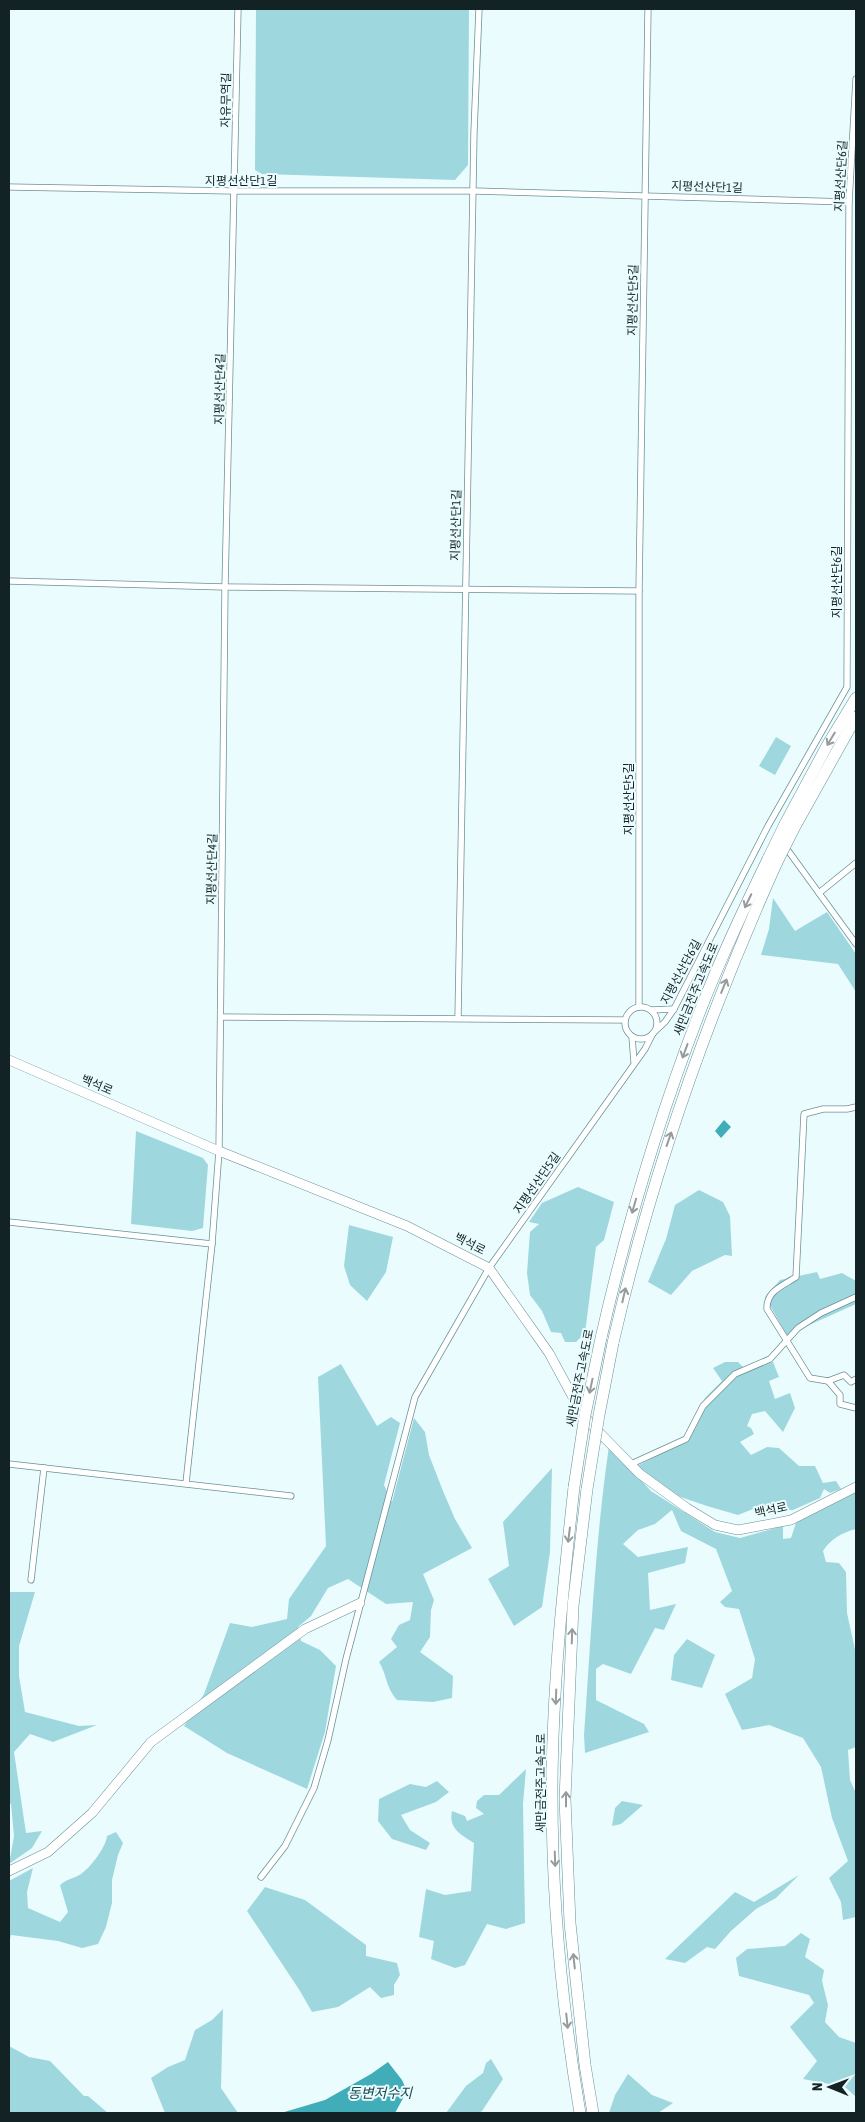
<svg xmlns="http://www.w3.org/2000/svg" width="865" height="2122" font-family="'Asap Condensed','Noto Sans KR',sans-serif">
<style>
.green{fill:#9ed8de}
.water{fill:#40adb8}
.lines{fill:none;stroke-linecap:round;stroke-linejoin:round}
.street-casing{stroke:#699196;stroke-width:7}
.secondary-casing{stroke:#699196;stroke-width:10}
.highway-casing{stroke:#699196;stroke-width:12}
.street{stroke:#fff;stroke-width:5.5}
.secondary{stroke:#fff;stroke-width:9}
.highway{stroke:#fff;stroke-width:11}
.highway-bridge-casing{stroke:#699196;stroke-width:12;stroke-linecap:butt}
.highway-bridge{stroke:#fff;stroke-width:11}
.oneway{stroke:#959c9d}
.labels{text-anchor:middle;stroke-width:4;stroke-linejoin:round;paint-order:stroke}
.street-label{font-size:12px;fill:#132325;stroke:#ebfcfe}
.water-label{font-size:14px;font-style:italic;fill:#1b4a4f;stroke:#ebfcfe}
</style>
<rect width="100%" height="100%" fill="#ebfcfe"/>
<g class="green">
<path d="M256 9H469L468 165 455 180 262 174 255 170Z"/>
<path d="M776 737 791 746 775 775 759 766Z"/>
<path d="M773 898 795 931 827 912 856 954V992L838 964 761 955 769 929Z"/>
<path d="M136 1131 203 1158 208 1165 203 1228 192 1231 131 1224Z"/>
<path d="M578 1187 614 1202 604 1240 596 1247 585 1333 576 1342H565L561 1333 551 1332 542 1311 530 1295 527 1273 530 1232 539 1224 529 1222 542 1203Z"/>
<path d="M699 1190 723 1202 730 1216 732 1256 725 1255 692 1271 671 1295 648 1282 666 1239 675 1205Z"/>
<path d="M349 1225 393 1237 386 1272 367 1301 350 1285 344 1266Z"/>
<path d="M817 1272 820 1279 842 1273 856 1281V1304L787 1335 765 1297 780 1280Z"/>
<path d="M725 1362H738L746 1370 773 1362 779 1377 769 1381 775 1399 790 1393 795 1408 783 1432 765 1411 752 1414 747 1426 751 1428 754 1434 740 1442 751 1455 767 1447 779 1448 799 1466H815L823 1483 836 1481 841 1489 830 1493 824 1489 820 1498 793 1510H778L763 1505 738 1515 707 1506 672 1494 637 1466 688 1440 697 1425 705 1398 722 1381 713 1368Z"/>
<path d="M341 1364 377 1426 391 1417 400 1423 384 1485 392 1502 414 1418 425 1432 429 1455 443 1491 455 1519 472 1548 423 1574 434 1600 431 1610 430 1637 420 1652 453 1676 452 1698 433 1702 397 1700C385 1686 388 1677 379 1662L397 1647 391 1639 399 1625 410 1620 413 1602 386 1604 348 1579 328 1588 311 1616 298 1627 301 1641 320 1650 336 1666 325 1732 307 1789 227 1753 184 1726 204 1694 230 1623 252 1627 287 1619 289 1599 326 1546 318 1377Z"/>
<path d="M609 1446 651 1491 715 1532 740 1538 783 1526V1539L791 1538 796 1523 856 1489V1529C841 1533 831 1539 823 1551L826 1562 839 1563 846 1572 847 1613 856 1654V1747L848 1750 850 1780 856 1793V1917L843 1920 841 1902 829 1878 848 1861 832 1818 821 1767 803 1738 769 1725 742 1730 725 1694 752 1678 755 1659 739 1609 725 1607 720 1602 732 1591 716 1549 681 1531 672 1510 655 1524 638 1530 623 1544 638 1557 688 1547 685 1563 648 1573 650 1610 676 1604 664 1630 655 1628 631 1674 603 1664 596 1669V1700L644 1724 649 1732 585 1753 584 1735C591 1638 595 1542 609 1446Z"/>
<path d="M552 1468 550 1552 542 1607 514 1626 488 1579 509 1566 503 1522Z"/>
<path d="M9 1592H35L19 1646V1676L25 1712 79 1726 97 1725 53 1742 30 1734 14 1752 26 1833 42 1831 32 1848 9 1864 14 1836 11 1804 9 1803Z"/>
<path d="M687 1639 715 1655 702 1688 671 1680 674 1655Z"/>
<path d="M526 1769 523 1804 525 1923 506 1929 487 1924 465 1965 455 1968 431 1959 434 1941 419 1937 426 1889 445 1895 471 1891 474 1843C462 1835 448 1829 452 1811L465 1816 467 1821 484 1814 476 1808 477 1801 484 1795H499Z"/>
<path d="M437 1781 449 1792 436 1802 401 1815 410 1830 430 1843 426 1850 392 1839 378 1821 379 1799 410 1784 426 1787Z"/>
<path d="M622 1801 643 1805 621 1824 612 1826 615 1808Z"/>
<path d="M116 1832 123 1843 118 1855 112 1880V1903L106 1927 98 1944 82 1948 58 1941 11 1935 9 1943V1881L33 1868 27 1892 28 1908 60 1922 68 1912 60 1885C68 1878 74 1879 81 1874 91 1867 106 1847 107 1836Z"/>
<path d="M799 1875 776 1898 756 1909 731 1931 715 1949 707 1947 685 1963 665 1959 735 1892 754 1902Z"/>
<path d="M265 1887 305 1900 366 1945V1956L397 1963 400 1975 394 1985V1995L381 1998 370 1987 338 2007 312 2012 300 1991 247 1911Z"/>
<path d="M801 1933 810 1939 805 1957 824 1970 822 1981 828 2005 825 2022 839 2037 856 2043V2097L845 2087 803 2079 817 2061 790 2027 814 2003 809 1995 739 1976 736 1958 747 1949 785 1946Z"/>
<path d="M223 2009 221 2088 238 2113H165L151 2078 168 2067 185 2060 195 2030 212 2020Z"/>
<path d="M9 2046 29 2057 50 2061 84 2096H88L108 2113H9Z"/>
<path d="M491 2059 503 2079 482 2111 479 2113H446L466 2086 483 2073 486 2063Z"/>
<path d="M628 2074 652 2095 673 2103 658 2113H609L615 2095Z"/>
</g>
<g class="water">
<path d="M724 1120 731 1127 721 1138 715 1131Z"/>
<path d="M388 2062 402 2080 407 2091 395 2113H281L325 2100 371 2074Z"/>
</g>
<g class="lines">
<g class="street-casing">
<g id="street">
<path d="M9 187 234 191H474L849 202"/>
<path d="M9 581 225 587 639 591"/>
<path d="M784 845 856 944"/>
<path d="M819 893 856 863"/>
<circle cx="641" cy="1023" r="16"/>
<path d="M639 1007V591L648 9"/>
<path d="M651 1010 674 1009"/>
<path d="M221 1017 625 1020"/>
<path d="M458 1018 474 132 479 9"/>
<path d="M653 1033 665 1022 674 1009 768 826 847 687 849 202 856 79"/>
<path d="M632 1037 634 1062"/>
<path d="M856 1107 847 1109H823L804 1114 796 1277C783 1286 766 1291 767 1309L810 1378 828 1381 844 1375 851 1382 856 1379"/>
<path d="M9 1222 212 1244"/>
<path d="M828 1381 840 1395V1404L856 1408"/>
<path d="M9 1464 291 1496"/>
<path d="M629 1465 686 1439 703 1406 735 1374 770 1359 798 1328 821 1313 856 1297"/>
<path d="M186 1483 212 1244 219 1151 225 587 238 9"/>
<path d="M31 1580 44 1468"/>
<path d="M261 1877 285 1846 314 1788 328 1740 346 1659 415 1397 489 1268 645 1049 652 1035"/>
</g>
</g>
<g class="secondary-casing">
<g id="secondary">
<path d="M9 1060 219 1151 407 1226 489 1268 549 1353 581 1412 592 1425 640 1474 687 1508 715 1525 738 1530 791 1520 856 1487"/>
<path d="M9 1871 48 1852 92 1813 151 1742 305 1629 360 1603"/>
</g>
</g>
<g class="highway-casing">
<g id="highway">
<path d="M785 824 828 744 856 698"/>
<path d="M794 828 856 717"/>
<path d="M601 1338C627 1224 660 1114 702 1006 722 955 745 906 769 857"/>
<path d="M613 1343C651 1177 707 1017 777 862"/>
<path d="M574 1487C563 1588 552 1690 552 1793 552 1899 562 2008 580 2113"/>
<path d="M587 1489 573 1606 565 1799 570 1923 585 2065 593 2113"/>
</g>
</g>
<use href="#street" class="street"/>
<use href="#secondary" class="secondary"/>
<use href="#highway" class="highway"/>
<g class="highway-bridge-casing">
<g id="highway-bridge">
<path d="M769 857 785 824"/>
<path d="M777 862 794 828"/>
<path d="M574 1487 585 1415 601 1338"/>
<path d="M587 1489 599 1415 613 1343"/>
</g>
</g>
<use href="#highway-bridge" class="highway-bridge"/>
</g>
<defs><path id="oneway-shaft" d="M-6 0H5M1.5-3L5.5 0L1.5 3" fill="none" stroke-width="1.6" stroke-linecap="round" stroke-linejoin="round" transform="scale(1.25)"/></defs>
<g class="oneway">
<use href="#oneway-shaft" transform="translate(831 739) rotate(121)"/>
<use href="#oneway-shaft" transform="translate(748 901) rotate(116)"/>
<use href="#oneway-shaft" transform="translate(724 986) rotate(-68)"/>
<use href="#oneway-shaft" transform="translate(685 1051) rotate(110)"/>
<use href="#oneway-shaft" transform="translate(669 1139) rotate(-71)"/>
<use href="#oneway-shaft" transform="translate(634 1206) rotate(106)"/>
<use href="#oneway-shaft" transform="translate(624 1295) rotate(-77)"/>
<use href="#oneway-shaft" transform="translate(591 1386) rotate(102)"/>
<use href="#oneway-shaft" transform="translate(569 1535) rotate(97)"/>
<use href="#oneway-shaft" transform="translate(572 1636) rotate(-88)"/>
<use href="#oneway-shaft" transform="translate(556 1697) rotate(92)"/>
<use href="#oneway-shaft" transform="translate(566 1799) rotate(-90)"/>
<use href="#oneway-shaft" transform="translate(555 1859) rotate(88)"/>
<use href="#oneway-shaft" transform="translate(574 1961) rotate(-96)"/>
<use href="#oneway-shaft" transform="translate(567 2021) rotate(84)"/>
</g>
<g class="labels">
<g class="street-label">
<text transform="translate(226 100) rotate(-89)" y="4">자유무역길</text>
<text transform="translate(841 176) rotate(-87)" y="4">지평선산단6길</text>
<text x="241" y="185">지평선산단1길</text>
<text transform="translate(707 187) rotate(2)" y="4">지평선산단1길</text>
<text transform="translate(633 300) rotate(-89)" y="4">지평선산단5길</text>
<text transform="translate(220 389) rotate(-89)" y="4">지평선산단4길</text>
<text transform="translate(456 525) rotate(-89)" y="4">지평선산단1길</text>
<text transform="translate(837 582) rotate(-90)" y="4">지평선산단6길</text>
<text transform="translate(629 799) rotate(-90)" y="4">지평선산단5길</text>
<text transform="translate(212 869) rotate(-89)" y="4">지평선산단4길</text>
<text transform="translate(681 972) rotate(-62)" y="4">지평선산단6길</text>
<text transform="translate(696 989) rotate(-68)" y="4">새만금전주고속도로</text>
<text transform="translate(97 1085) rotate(23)" y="4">백석로</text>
<text transform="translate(537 1183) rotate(-55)" y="4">지평선산단5길</text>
<text transform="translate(470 1244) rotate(27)" y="4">백석로</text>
<text transform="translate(580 1378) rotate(-79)" y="4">새만금전주고속도로</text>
<text transform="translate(771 1510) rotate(-13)" y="4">백석로</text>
<text transform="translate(541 1783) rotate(-90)" y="4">새만금전주고속도로</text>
</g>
<g class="water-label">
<text x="380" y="2098">동변저수지</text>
</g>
</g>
<rect width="865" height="2122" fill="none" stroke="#132325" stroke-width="20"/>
<g transform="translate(830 2087) rotate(271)" stroke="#ebfcfe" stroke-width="4" paint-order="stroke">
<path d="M0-4L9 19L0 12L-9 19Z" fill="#132325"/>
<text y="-8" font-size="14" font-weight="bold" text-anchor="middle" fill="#132325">N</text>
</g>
</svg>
